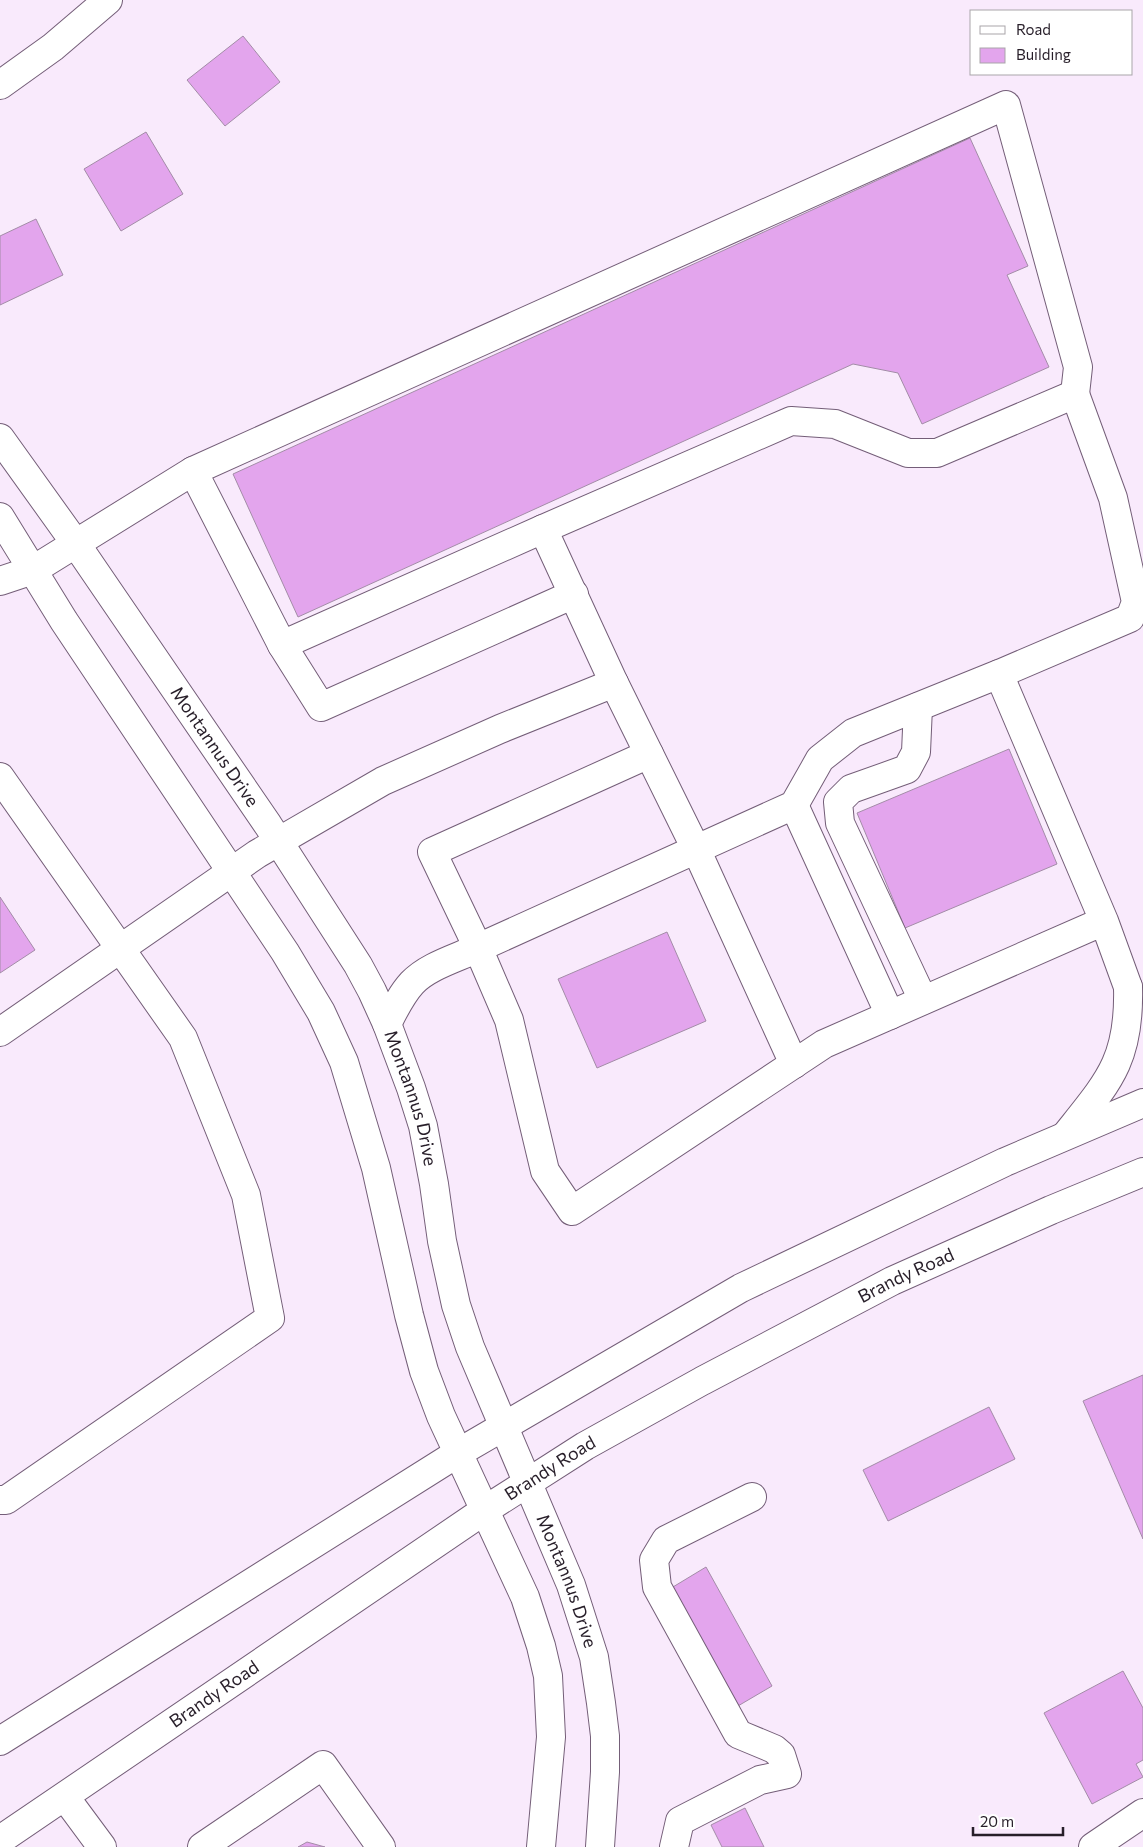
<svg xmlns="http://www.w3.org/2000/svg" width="1143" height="1847" font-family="Commissioner,sans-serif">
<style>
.building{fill:#e3a5ed;stroke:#a38ca7}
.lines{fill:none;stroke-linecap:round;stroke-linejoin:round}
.minor-casing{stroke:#745e78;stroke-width:30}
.major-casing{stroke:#745e78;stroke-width:30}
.minor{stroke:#fff;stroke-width:28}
.major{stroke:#fff;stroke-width:28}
.labels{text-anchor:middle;stroke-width:5;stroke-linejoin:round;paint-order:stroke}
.street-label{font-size:18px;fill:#271e29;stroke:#fff}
</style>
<rect width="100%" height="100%" fill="#f9eafc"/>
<g class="building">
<path d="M243 36 280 82 225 126 187 80Z"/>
<path d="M146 132 183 194 121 231 84 169Z"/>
<path d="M970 138 1028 266 1007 275 1049 367 922 424 898 373 853 364 298 617 233 474Z"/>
<path d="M36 219 63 275 0 305V236Z"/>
<path d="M1009 749 1057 864 905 928 857 813Z"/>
<path d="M0 897 35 950 0 973Z"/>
<path d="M667 932 706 1021 597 1068 558 979Z"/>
<path d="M1143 1375V1539L1083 1401Z"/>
<path d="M989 1407 1015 1459 888 1521 863 1470Z"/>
<path d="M706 1567 772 1686 726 1713 663 1593Z"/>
<path d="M1123 1671 1143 1708V1760L1136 1764 1143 1777 1092 1804 1044 1713Z"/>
<path d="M745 1808 764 1847H722L711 1825Z"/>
<path d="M307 1842 325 1847H298Z"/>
</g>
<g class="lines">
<g class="minor-casing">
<g id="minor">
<path d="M0 85 53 47 108 0"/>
<path id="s1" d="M0 438 76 544 268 825 358 965 372 991 387 1024 411 1088 423 1126 434 1184 442 1241 456 1305 470 1347 571 1585 594 1657 601 1703 605 1736V1772L600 1847"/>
<path d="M193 471 1006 105 1078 367 1075 394 937 453H908L835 424 791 421 543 529"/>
<path d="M0 517 64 621 285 952 321 1012 344 1062 376 1168 409 1315 424 1371 441 1416 525 1597 541 1646 548 1676 551 1737 541 1847"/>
<path d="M0 581 33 570 193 471 282 645 543 529 614 683 696 849 794 1064"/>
<path d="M282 645 321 707 574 594"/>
<path d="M999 674 1130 618 1136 602 1113 498 1075 394"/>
<path d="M918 707 916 752 907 769 851 789 838 802 840 823 923 1000"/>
<path d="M0 777 183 1038 246 1195 270 1318 6 1500H0"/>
<path d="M794 805 890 1015"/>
<path d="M1104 921 824 1044 572 1211 545 1171 509 1020 478 948 794 805 820 759 853 733 999 674 1104 921 1128 987"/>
<path d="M387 1024C394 1010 401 995 412 983 428 966 457 958 478 948L432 852 649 754"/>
<path d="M0 1032 257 854 383 781 500 729 614 683"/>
<path d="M65 1797 102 1847"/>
<path d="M202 1847 323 1765 381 1847"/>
<path d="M674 1847 680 1821 760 1780 787 1774 781 1755 774 1749 738 1734 657 1587 654 1560 666 1540 752 1497"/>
<path d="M1093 1847 1143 1813"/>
</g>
</g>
<g class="major-casing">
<g id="major">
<path d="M1066 1135C1109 1081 1130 1060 1128 987"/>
<path d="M0 1741 458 1453 741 1288 1005 1162 1143 1103"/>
<path id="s2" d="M0 1840 485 1510 585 1446 702 1381 892 1281 1051 1210 1143 1172"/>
</g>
</g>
<use href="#minor" class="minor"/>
<use href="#major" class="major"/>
</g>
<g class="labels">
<g class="street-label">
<text dy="6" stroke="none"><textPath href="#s1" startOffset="376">Montannus Drive</textPath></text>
<text dy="6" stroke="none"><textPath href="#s1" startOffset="781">Montannus Drive</textPath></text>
<text dy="6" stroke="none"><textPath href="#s2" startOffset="1069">Brandy Road</textPath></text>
<text dy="6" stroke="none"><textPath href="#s2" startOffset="664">Brandy Road</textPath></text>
<text dy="6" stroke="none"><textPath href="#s1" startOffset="1291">Montannus Drive</textPath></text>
<text dy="6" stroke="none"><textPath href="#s2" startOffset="259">Brandy Road</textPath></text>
</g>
</g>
<rect x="970" y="10" width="162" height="65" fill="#ffffff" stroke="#a9a5a9"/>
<rect x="980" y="26" width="25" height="8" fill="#ffffff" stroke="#a9a5a9"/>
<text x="1016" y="35" font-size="15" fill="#271e29">Road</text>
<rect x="980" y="48" width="25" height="15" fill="#e3a5ed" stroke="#a9a5a9"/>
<text x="1016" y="60" font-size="15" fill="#271e29">Building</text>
<path d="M973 1827v8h90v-8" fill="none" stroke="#271e29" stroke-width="2.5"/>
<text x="980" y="1827" font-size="15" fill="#271e29" stroke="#ffffff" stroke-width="4" paint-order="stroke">20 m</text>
</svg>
